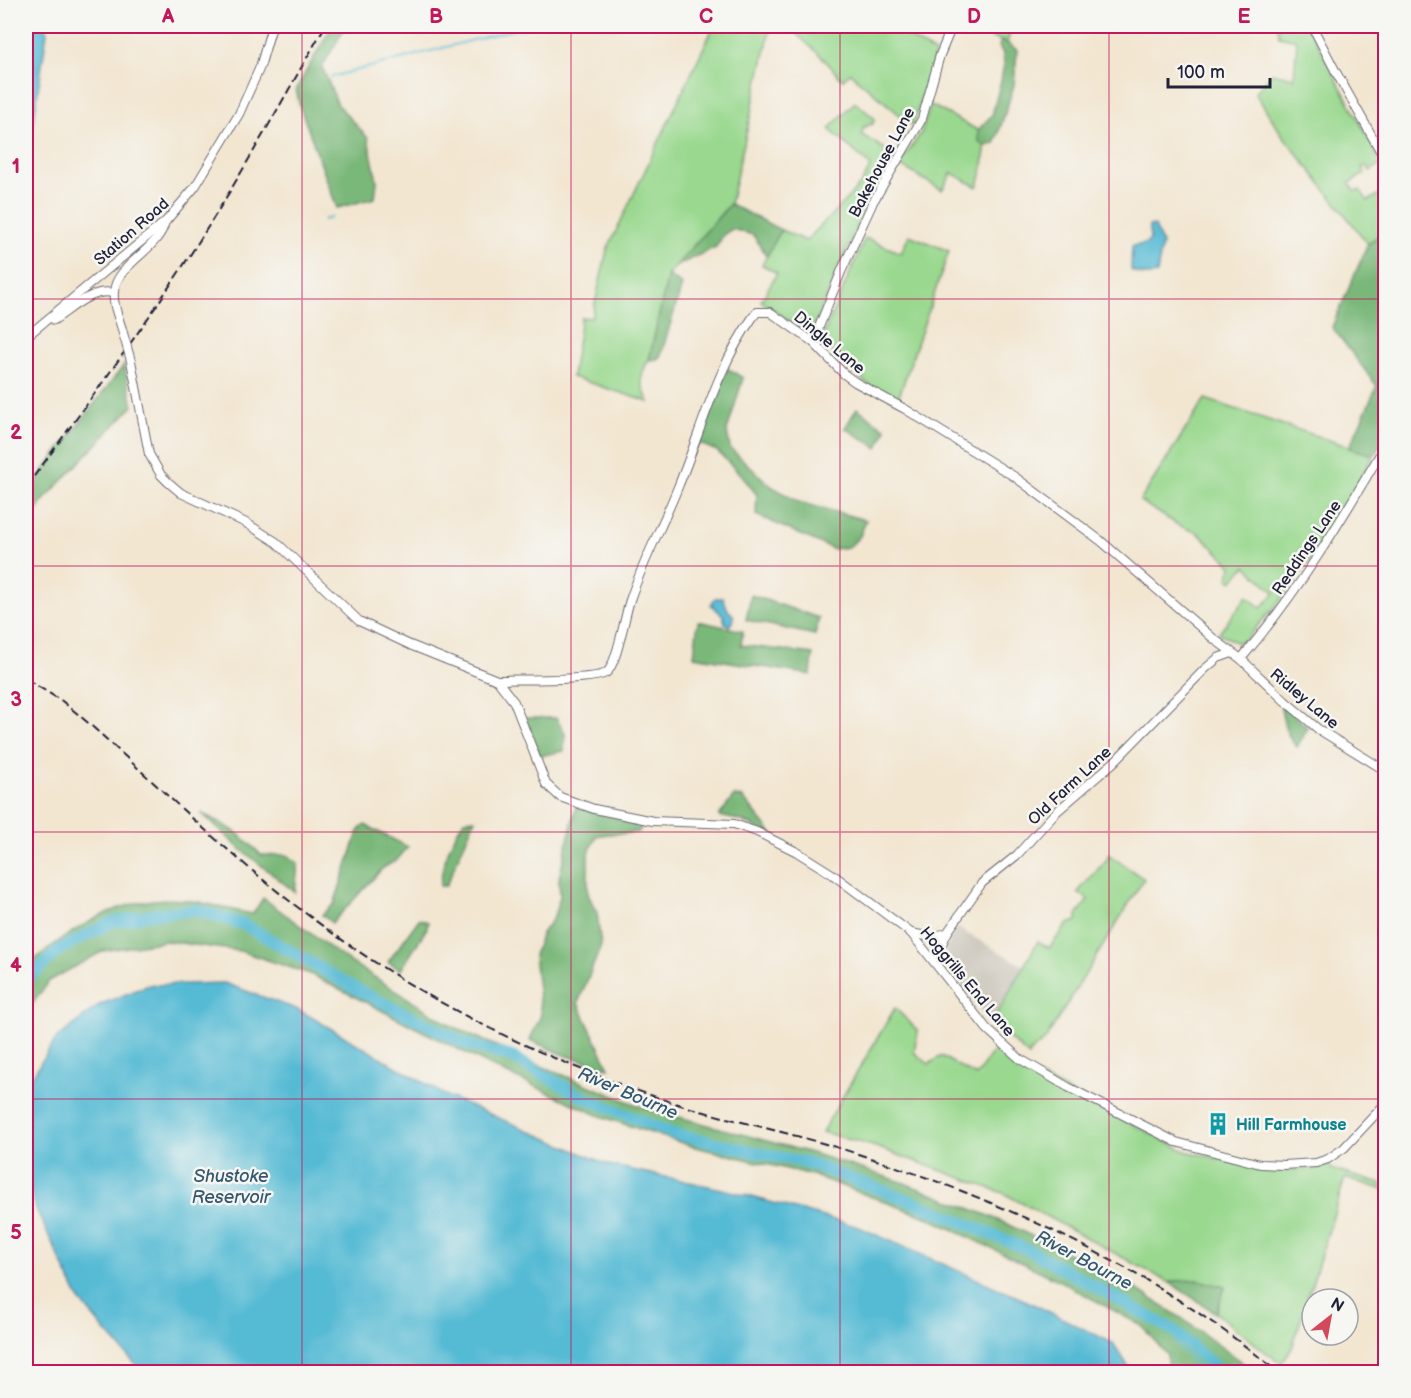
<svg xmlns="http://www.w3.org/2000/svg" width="1411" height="1398" font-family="'Balsamiq Sans',sans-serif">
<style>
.industrial{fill:#c9c3b8}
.green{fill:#99d88e;stroke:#5e7d64;stroke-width:1.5}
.forest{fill:#7ab879;stroke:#4e6d5a;stroke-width:1.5}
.water{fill:#55bad4;stroke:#3c6e88;stroke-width:1.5}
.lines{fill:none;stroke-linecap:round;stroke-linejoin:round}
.stream{stroke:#55bad4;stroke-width:2}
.river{stroke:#55bad4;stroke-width:12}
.minor-casing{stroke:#6b6770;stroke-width:10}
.minor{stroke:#fff;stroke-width:8}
.rail{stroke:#22223b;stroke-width:2;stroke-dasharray:9 4.5;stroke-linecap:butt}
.minor-bridge-casing{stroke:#6b6770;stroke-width:10;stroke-linecap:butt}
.minor-bridge{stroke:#fff;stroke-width:8}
.grid{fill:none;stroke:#c2185b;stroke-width:1.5;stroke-opacity:0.55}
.labels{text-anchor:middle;stroke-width:5;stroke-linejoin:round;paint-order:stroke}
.street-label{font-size:16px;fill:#22223b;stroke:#f6f6f2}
.culture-label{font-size:16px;font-weight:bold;fill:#0d838f;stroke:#f6f6f2;text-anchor:start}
.water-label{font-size:18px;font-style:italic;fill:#345771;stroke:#f6f6f2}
.neatline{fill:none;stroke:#c2185b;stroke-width:2}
.grid-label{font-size:20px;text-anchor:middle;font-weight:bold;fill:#c2185b}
</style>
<rect width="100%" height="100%" fill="#f6f6f2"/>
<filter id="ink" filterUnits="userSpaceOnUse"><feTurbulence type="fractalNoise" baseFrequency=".0167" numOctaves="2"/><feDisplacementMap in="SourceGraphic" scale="12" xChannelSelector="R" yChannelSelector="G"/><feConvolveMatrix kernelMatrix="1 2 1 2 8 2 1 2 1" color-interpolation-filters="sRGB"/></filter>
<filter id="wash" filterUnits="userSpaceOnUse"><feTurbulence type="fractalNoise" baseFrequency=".008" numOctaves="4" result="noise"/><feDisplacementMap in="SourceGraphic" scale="24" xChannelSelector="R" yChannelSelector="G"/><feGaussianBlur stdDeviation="1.35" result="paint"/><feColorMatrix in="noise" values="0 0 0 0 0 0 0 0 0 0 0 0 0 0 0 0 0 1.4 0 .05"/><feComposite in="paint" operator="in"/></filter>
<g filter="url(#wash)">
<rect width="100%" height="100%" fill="#f2e6d1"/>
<path class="industrial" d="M956 927 1024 966 992 1023 941 961Z"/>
<g class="green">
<path d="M714 26H771L730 204 668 275 649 360C638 377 640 384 649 402L572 377 581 318 592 317 607 250Z"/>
<path d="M788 26H890L935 53 913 126 850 73 842 80 824 59Z"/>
<path d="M958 26H1012L1007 43Z"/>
<path d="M1277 26H1308L1382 164 1370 171 1367 166 1362 167 1365 174 1349 183 1355 191 1360 190 1368 201 1385 191V231L1368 244 1281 133 1255 93 1272 73 1294 78 1297 40 1279 36Z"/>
<path d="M855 102 875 119 872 125 870 123 867 127 864 126 862 135 893 154 869 198 810 336 761 301 777 273 762 265 781 230 806 241 861 184 871 166 829 129Z"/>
<path d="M931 105 987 135 982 173 977 187 952 173 942 190 899 165 921 133Z"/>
<path d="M909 235 949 251 897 402 866 383 839 361 822 338 865 238 901 253Z"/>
<path d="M1205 399 1374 455 1334 524 1288 592 1245 640 1237 643 1219 633 1247 596 1261 608 1275 593 1246 566 1232 581 1228 578 1232 566 1198 533 1178 525 1140 501Z"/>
<path d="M1108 854 1144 879 1045 1040 1030 1052 1029 1056 992 1023 1038 941 1049 948 1068 924 1077 921V915L1088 900 1078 892 1108 858Z"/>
<path d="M895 1008 918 1031 914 1052 929 1064 941 1056 976 1076 994 1050 1026 1070 1185 1151 1269 1170 1315 1169 1329 1164 1331 1169 1385 1185V1190L1345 1178 1292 1348 1281 1364 1216 1313 1225 1288 1173 1281 1170 1283 1003 1193 876 1147 822 1132Z"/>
</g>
<g class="forest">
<path d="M332 26H346L322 67 338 105 368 138 377 181 375 198 337 208 300 107 296 89Z"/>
<path d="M1001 41 1007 43 1017 50 1014 85 995 144 985 146 979 142 978 130 992 115 1001 81 1004 64 1003 54 999 46Z"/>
<path d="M730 204 781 230 767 256 753 235 732 229 724 234 716 247 676 266Z"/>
<path d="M1385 231 1386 435 1374 455 1349 448 1377 386 1332 327 1368 244Z"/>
<path d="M668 275 682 285 661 355 657 359 649 360Z"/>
<path d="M124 365 133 406 43 501 26 526V493Z"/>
<path d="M727 368 743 378 727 431 730 448 771 486 798 502 866 520 860 536 849 547 833 549 756 515 757 495 742 476 717 451 698 443Z"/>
<path d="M857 408 886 429 878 448 845 428Z"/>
<path d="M751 595 819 618 815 635 746 620Z"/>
<path d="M698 621 743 631 741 645 813 654 811 675 694 656Z"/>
<path d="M1280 703 1308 728 1297 747C1285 735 1283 720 1280 703Z"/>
<path d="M526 718H556L565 734 564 751 540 756Z"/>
<path d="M734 796 743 798 773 835 742 821 719 816Z"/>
<path d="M576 807 642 824 639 832C624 835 611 832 596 836L588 855V894L597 913 601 946 578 1003 609 1068 564 1055 530 1040 541 1015 534 955 542 933 553 919 560 897 559 878Z"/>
<path d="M201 813C228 826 240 833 261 855H287L298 863 295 892 238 847Z"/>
<path d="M475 819 446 886H440C442 863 452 839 464 820Z"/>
<path d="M365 825 408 847 397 860 383 868 332 923 322 915 334 904 359 830Z"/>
<path d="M263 898 344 958 450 1025 531 1062 642 1107 815 1154 902 1182 992 1217 1119 1278 1183 1319 1255 1372H1168L1167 1355 1142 1326 1060 1281 929 1218 812 1175 691 1146 600 1116 503 1072 310 974 240 951 166 941 103 951 49 981 26 1013V966C72 929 121 894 184 900 207 902 230 910 253 914Z"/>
<path d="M419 919 428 922 427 928 401 970 388 962Z"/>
<path d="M1198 1280 1225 1287 1216 1313 1170 1283 1173 1281Z"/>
</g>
<g class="water">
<path d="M26 26H46L47 33 30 143 26 155Z"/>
<path d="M1149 226H1155L1162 244 1157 274C1149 276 1139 275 1131 270L1132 246 1145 244 1150 240Z"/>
<path d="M715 598H723L728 610 734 616 733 622 729 626 725 623 723 615 711 605Z"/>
<path d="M224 983 299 1010 445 1095 609 1165 727 1190 859 1227 1029 1302 1113 1343 1132 1372H146L136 1365 106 1332 79 1299 35 1207 26 1170V1086L56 1039 99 1005 149 985Z"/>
</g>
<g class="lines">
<g class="stream">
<path d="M331 77 527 26"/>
<path d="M324 220 332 217"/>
<path d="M1173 1330 1176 1343 1197 1366 1196 1372"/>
</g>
<path class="river" d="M26 981 59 950 110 923 152 914 197 910 245 925 356 989 466 1044 512 1057 581 1096 671 1133 810 1164 914 1202 1031 1251 1173 1330 1221 1372"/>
</g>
</g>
<g filter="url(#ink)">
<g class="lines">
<g class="minor-casing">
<g id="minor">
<path d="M1312 26 1337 74 1386 161"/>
<path d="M54 320C71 309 92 288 113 293"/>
<path d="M123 333C120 320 112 305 114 292 116 264 158 251 165 222"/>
<path d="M26 337 166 221 195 187 239 114 260 67 272 26"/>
<path d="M813 342 841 272 873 202 922 119 940 55 952 26"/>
<path d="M131 361 149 454 161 475 168 482 181 493 246 523 276 542 359 621 410 645 497 680 514 702 546 784 560 797 594 809 653 821 734 824 757 832 797 852 832 874 911 933 987 1029 1020 1059 1068 1087 1176 1142 1260 1164 1284 1165 1316 1163 1328 1159 1344 1148 1386 1103"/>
<path d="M1241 659C1299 591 1341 521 1386 444"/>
<path d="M497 680C518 679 592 681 606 673 617 666 625 614 630 600 643 561 663 525 678 487 702 429 716 369 753 317L757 312H770L813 342 844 374 855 382 905 409 1015 477 1101 541 1214 639 1241 659 1285 701 1318 729 1386 771"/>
<path d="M911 933 931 937 947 933"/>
<path d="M936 963 938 953 947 933 982 883 1017 855 1054 814 1114 762 1205 669 1218 658 1232 653"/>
</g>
</g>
<use href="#minor" class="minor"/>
<g class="rail">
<path d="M26 487C84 409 141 331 194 249 241 176 282 101 325 26"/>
<path d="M26 679 62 701 79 715C132 761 181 810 234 855 321 931 419 997 525 1045 577 1069 632 1090 687 1107 745 1124 804 1136 861 1155 1012 1204 1155 1271 1278 1372"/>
</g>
<g class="minor-bridge-casing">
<path id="minor-bridge" d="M123 333 131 361"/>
</g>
<use href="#minor-bridge" class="minor-bridge"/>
</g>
</g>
<path class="grid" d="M302 26V1372M571 26V1372M840 26V1372M1109 26V1372M26 299H1386M26 566H1386M26 832H1386M26 1099H1386"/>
<defs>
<g id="building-bare" transform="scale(1.8)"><path d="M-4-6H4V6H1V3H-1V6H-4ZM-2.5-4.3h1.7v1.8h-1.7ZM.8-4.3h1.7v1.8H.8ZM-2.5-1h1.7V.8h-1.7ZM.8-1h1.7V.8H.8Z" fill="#0f9aa8" stroke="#f6f6f2" stroke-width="2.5" paint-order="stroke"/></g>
</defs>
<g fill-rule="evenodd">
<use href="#building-bare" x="1218" y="1124"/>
</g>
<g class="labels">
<g class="street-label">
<text transform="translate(881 162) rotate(-62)" y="6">Bakehouse Lane</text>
<text transform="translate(131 231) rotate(-41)" y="6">Station Road</text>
<text transform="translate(830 342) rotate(40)" y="6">Dingle Lane</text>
<text transform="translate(1306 547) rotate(-56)" y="6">Reddings Lane</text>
<text transform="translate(1305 698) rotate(40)" y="6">Ridley Lane</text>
<text transform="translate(1069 785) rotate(-43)" y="6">Old Farm Lane</text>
<text transform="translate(968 981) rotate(50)" y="6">Hoggrills End Lane</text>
</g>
<g class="culture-label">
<text x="1236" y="1130">Hill Farmhouse</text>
</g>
<g class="water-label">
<text transform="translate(628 1093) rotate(23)" y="6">River Bourne</text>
<text x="231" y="1182">Shustoke<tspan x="231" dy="21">Reservoir</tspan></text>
<text transform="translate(1084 1260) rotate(28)" y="6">River Bourne</text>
</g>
</g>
<rect width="1411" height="1398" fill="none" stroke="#f6f6f2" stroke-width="66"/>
<g transform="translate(1330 1317) rotate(31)"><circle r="28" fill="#f6f6f2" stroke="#a1a1a9" stroke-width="1.5"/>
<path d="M0-4.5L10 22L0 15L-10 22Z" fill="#d1495b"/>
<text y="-9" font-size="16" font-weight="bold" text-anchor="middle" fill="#22223b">N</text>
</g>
<path d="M1168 78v9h102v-9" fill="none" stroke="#22223b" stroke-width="3"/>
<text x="1177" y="78" font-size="18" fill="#22223b" stroke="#f6f6f2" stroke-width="4.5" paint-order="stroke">100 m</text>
<rect x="33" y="33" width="1345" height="1332" class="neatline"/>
<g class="grid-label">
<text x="168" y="23">A</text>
<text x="436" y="23">B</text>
<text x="706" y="23">C</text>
<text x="974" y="23">D</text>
<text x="1244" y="23">E</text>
<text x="16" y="173">1</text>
<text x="16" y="439">2</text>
<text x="16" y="706">3</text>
<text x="16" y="972">4</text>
<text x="16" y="1239">5</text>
</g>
</svg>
